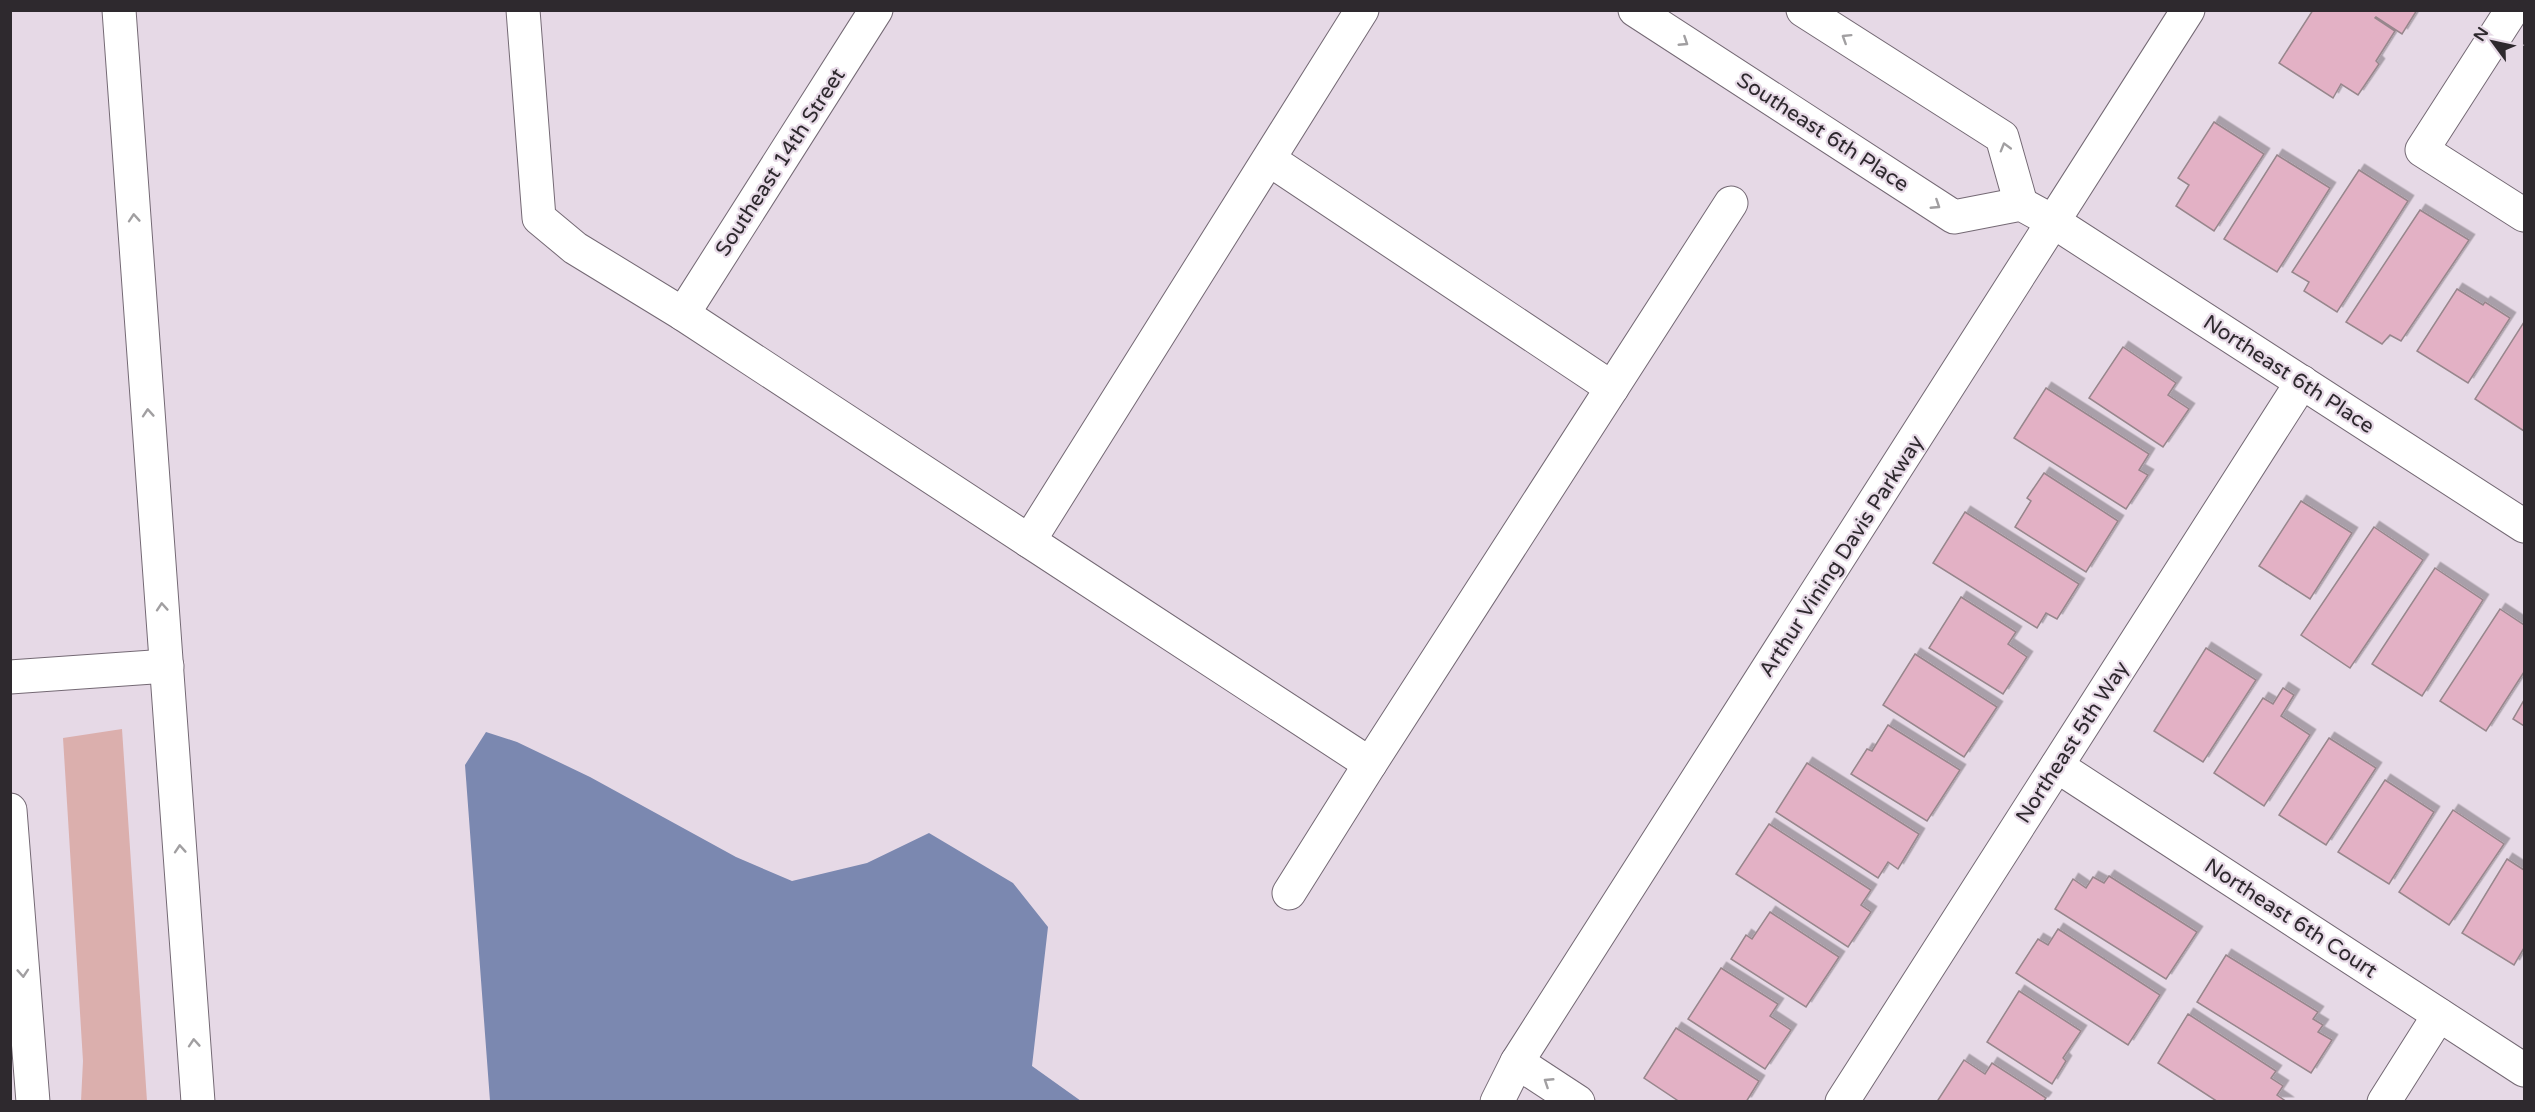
<svg xmlns="http://www.w3.org/2000/svg" width="2535" height="1112" font-family="'Varela Round',sans-serif">
<style>
.green{fill:#dbafad}
.water{fill:#7b88b0}
.building{fill:#e3b1c5;stroke:#97868c;stroke-width:1.5;filter:url(#shadow)}
.lines{fill:none;stroke-linecap:round;stroke-linejoin:round}
.minor-casing{stroke:#746974;stroke-width:35}
.highway-casing{stroke:#746974;stroke-width:35}
.minor{stroke:#fff;stroke-width:33}
.highway{stroke:#fff;stroke-width:33}
.oneway{stroke:#a19fa1}
.labels{text-anchor:middle;stroke-width:4.5;stroke-linejoin:round;paint-order:stroke}
.street-label{font-size:21px;fill:#2e292e;stroke:#e6d9e6}
</style>
<defs>
<filter id="shadow"><feDropShadow dx="5.5" dy="-5.5" stdDeviation="0" flood-color="#0004"/></filter>
</defs>
<rect width="100%" height="100%" fill="#e6d9e6"/>
<path class="green" d="M122 729 147 1101H81L83 1061 63 738Z"/>
<path class="water" d="M486 732 517 742 590 777 736 857 792 881 867 863 929 833 1013 883 1048 927 1032 1066 1081 1101H490L465 765Z"/>
<g class="building">
<path d="M2313 10H2417L2402 34 2376 17 2375 18 2395 31 2376 61 2379 64 2358 95 2341 84 2333 98 2279 63Z"/>
<path d="M2214 122 2264 154 2214 231 2176 206 2189 185 2178 178Z"/>
<path d="M2277 155 2330 188 2277 272 2224 239Z"/>
<path d="M2359 170 2408 201 2337 312 2304 291 2309 282 2292 272Z"/>
<path d="M2420 210 2469 240 2401 341 2390 335 2382 344 2346 322Z"/>
<path d="M2457 289 2483 305 2485 302 2510 318 2468 383 2417 351Z"/>
<path d="M2524 322V431L2475 399Z"/>
<path d="M2123 347 2176 383 2168 395 2189 409 2163 447 2089 398Z"/>
<path d="M2046 388 2149 454 2139 470 2148 475 2126 509 2014 438Z"/>
<path d="M2044 473 2118 521 2086 572 2015 527 2031 501 2027 498Z"/>
<path d="M2301 501 2352 533 2310 599 2259 566Z"/>
<path d="M1965 512 2079 584 2057 619 2046 613 2037 628 1933 563Z"/>
<path d="M2374 527 2423 560 2350 668 2301 635Z"/>
<path d="M2435 568 2483 600 2422 696 2372 664Z"/>
<path d="M1961 597 2016 632 2008 644 2027 657 2003 694 1929 648Z"/>
<path d="M2500 609 2524 625V672L2486 731 2440 701Z"/>
<path d="M2206 648 2256 680 2203 762 2154 731Z"/>
<path d="M1915 654 1997 707 1964 757 1883 705Z"/>
<path d="M2283 688 2294 695 2281 716 2310 735 2264 806 2214 773 2263 698 2273 704Z"/>
<path d="M2524 700V726L2513 719Z"/>
<path d="M1888 725 1960 770 1927 821 1851 774 1867 749 1872 751Z"/>
<path d="M2329 738 2376 768 2326 845 2279 815Z"/>
<path d="M1807 763 1919 834 1898 869 1888 862 1878 878 1776 812Z"/>
<path d="M2385 780 2434 812 2389 884 2338 852Z"/>
<path d="M2453 810 2504 844 2449 925 2399 892Z"/>
<path d="M1769 824 1871 890 1861 905 1871 912 1848 947 1736 874Z"/>
<path d="M2507 859 2524 870V948L2514 965 2462 933Z"/>
<path d="M2109 876 2197 932 2166 979 2055 909 2073 879 2086 888 2093 877 2104 883Z"/>
<path d="M1770 912 1839 957 1806 1007 1731 959 1746 935 1752 939Z"/>
<path d="M2058 929 2160 995 2128 1045 2016 973 2038 939 2048 945Z"/>
<path d="M2226 955 2318 1012 2313 1019 2323 1025 2318 1032 2332 1040 2311 1073 2197 1002Z"/>
<path d="M1721 968 1778 1004 1770 1016 1791 1030 1765 1069 1688 1019Z"/>
<path d="M2019 991 2081 1031 2063 1058 2066 1061 2052 1084 1987 1042Z"/>
<path d="M2188 1014 2276 1071 2271 1078 2283 1086 2277 1095 2287 1102H2218L2158 1063Z"/>
<path d="M1676 1028 1759 1081 1746 1102H1680L1644 1078Z"/>
<path d="M1964 1060 1985 1074 1992 1063 2046 1098 2043 1102H1941L1938 1100Z"/>
</g>
<g class="lines">
<g class="minor-casing">
<g id="minor">
<path d="M523 10 539 218 575 248 683 314 1029 541 1362 10"/>
<path d="M1635 10 1954 217 2021 204 2054 222 2524 526"/>
<path d="M1803 10 2002 137 2021 204"/>
<path d="M2512 10 2422 150 2524 215"/>
<path d="M1270 160 1612 388"/>
<path d="M683 314 876 10"/>
<path d="M1029 541 1370 764 1731 203"/>
<path d="M10 677 167 666"/>
<path d="M2057 766 2524 1070"/>
<path d="M1289 893 1370 764"/>
<path d="M1517 1062 1578 1102"/>
<path d="M1497 1102 1517 1062 2188 10"/>
<path d="M1842 1102 2302 382"/>
<path d="M2384 1102 2439 1015"/>
</g>
</g>
<g class="highway-casing">
<g id="highway">
<path d="M119 10 198 1102"/>
<path d="M10 810 33 1102"/>
</g>
</g>
<use href="#minor" class="minor"/>
<use href="#highway" class="highway"/>
</g>
<defs><path id="oneway-chevron" d="M-2-3.5L2.5 0L-2 3.5" fill="none" stroke-width="1.6" stroke-linecap="round" stroke-linejoin="round" transform="scale(1.5)"/></defs>
<g class="oneway">
<use href="#oneway-chevron" transform="translate(1846 38) rotate(-148)"/>
<use href="#oneway-chevron" transform="translate(1684 42) rotate(33)"/>
<use href="#oneway-chevron" transform="translate(2005 147) rotate(-106)"/>
<use href="#oneway-chevron" transform="translate(1936 205) rotate(33)"/>
<use href="#oneway-chevron" transform="translate(134 218) rotate(-94)"/>
<use href="#oneway-chevron" transform="translate(148 413) rotate(-94)"/>
<use href="#oneway-chevron" transform="translate(162 607) rotate(-94)"/>
<use href="#oneway-chevron" transform="translate(180 849) rotate(-94)"/>
<use href="#oneway-chevron" transform="translate(23 973) rotate(86)"/>
<use href="#oneway-chevron" transform="translate(194 1043) rotate(-94)"/>
<use href="#oneway-chevron" transform="translate(1548 1082) rotate(-147)"/>
</g>
<g class="labels">
<g class="street-label">
<text transform="translate(1823 132) rotate(33)" y="7">Southeast 6th Place</text>
<text transform="translate(780 162) rotate(-57)" y="7">Southeast 14th Street</text>
<text transform="translate(2289 374) rotate(33)" y="7">Northeast 6th Place</text>
<text transform="translate(1841 556) rotate(-57)" y="7">Arthur Vining Davis Parkway</text>
<text transform="translate(2072 742) rotate(-57)" y="7">Northeast 5th Way</text>
<text transform="translate(2291 918) rotate(33)" y="7">Northeast 6th Court</text>
</g>
</g>
<rect width="2535" height="1112" fill="none" stroke="#2e292e" stroke-width="24"/>
<g transform="translate(2493 42) rotate(303)" stroke="#e6d9e6" stroke-width="4.5" paint-order="stroke">
<path d="M0-4.5L10 22L0 15L-10 22Z" fill="#2e292e"/>
<text y="-9" font-size="16" font-weight="bold" text-anchor="middle" fill="#2e292e">N</text>
</g>
</svg>
